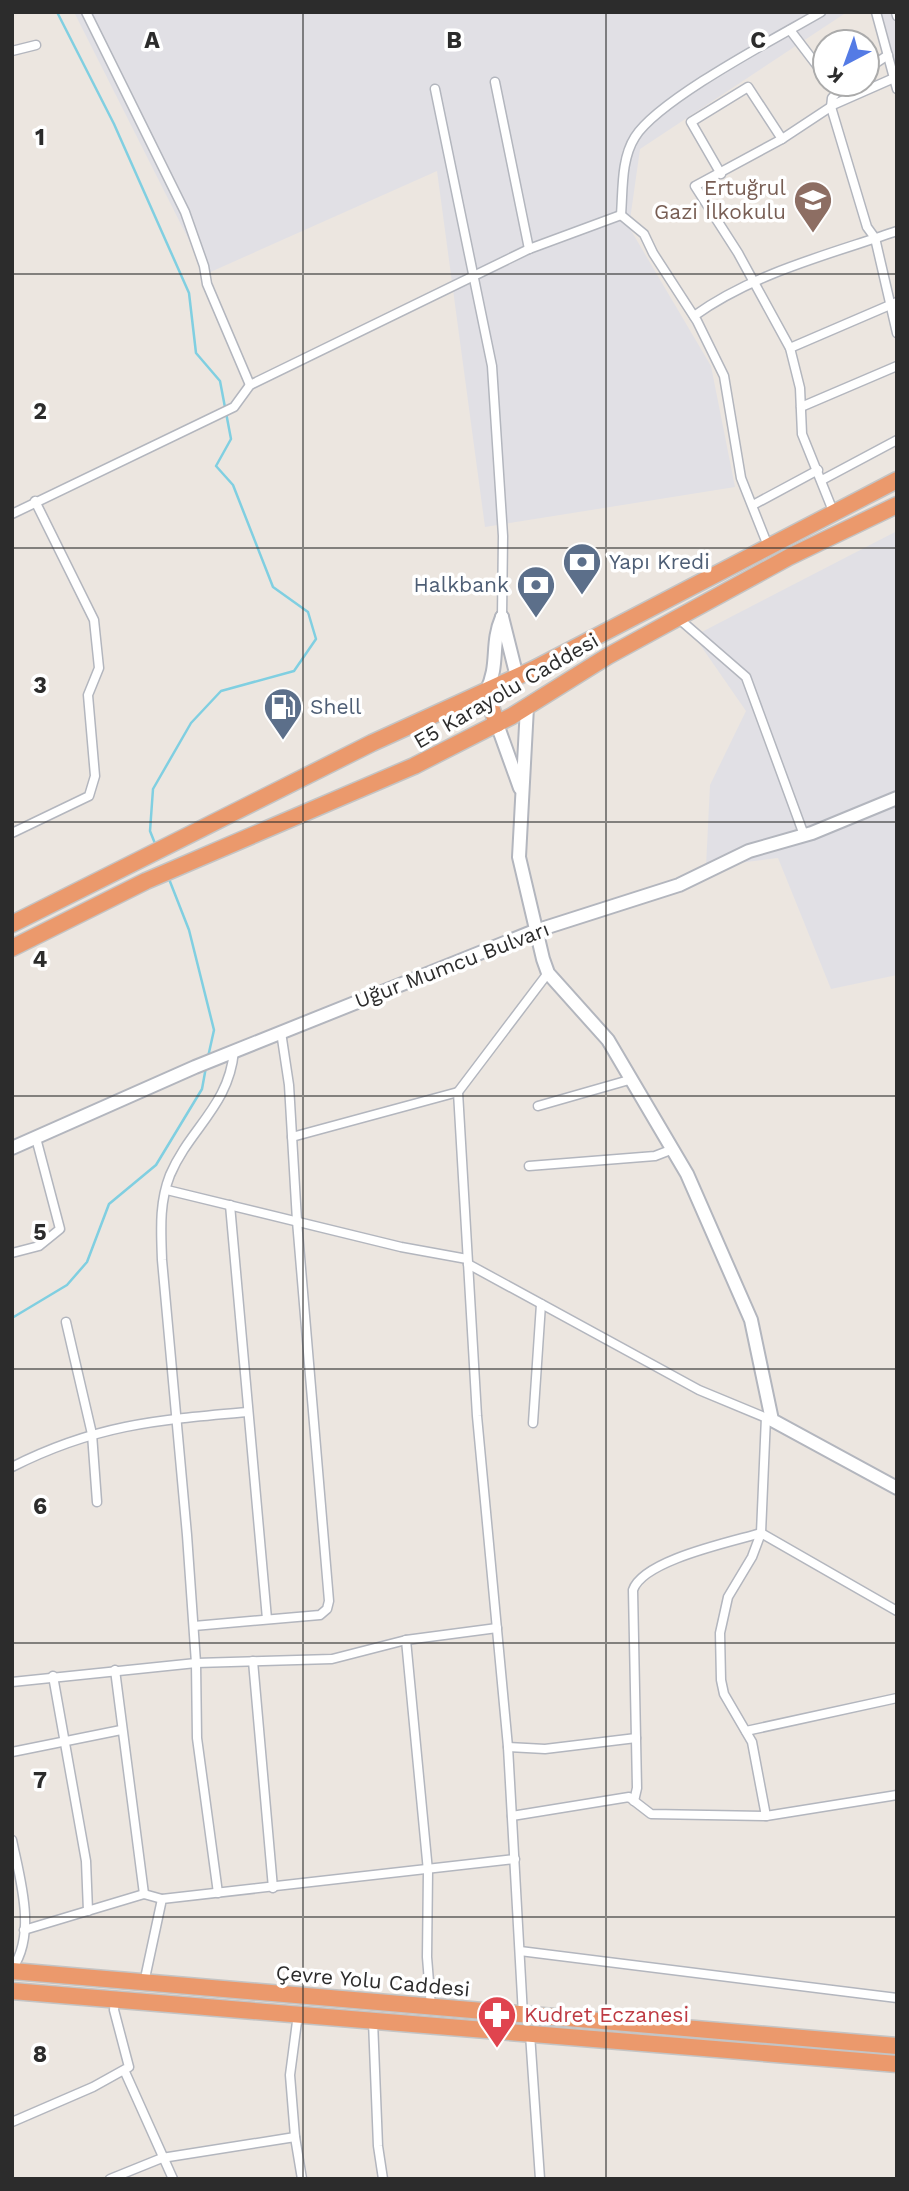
<svg xmlns="http://www.w3.org/2000/svg" width="909" height="2191" font-family="'Work Sans',sans-serif">
<style>
.industrial{fill:#e1e0e5}
.lines{fill:none;stroke-linecap:round;stroke-linejoin:round}
.stream{stroke:#80cfe1;stroke-width:2.5}
.street-casing{stroke:#b3b6be;stroke-width:11}
.secondary-casing{stroke:#b3b6be;stroke-width:16}
.highway-casing{stroke:#c4c4c4;stroke-width:19}
.street{stroke:#fff;stroke-width:8}
.secondary{stroke:#fff;stroke-width:12}
.highway{stroke:#eb996c;stroke-width:16}
.grid{fill:none;stroke:#2c2c2c;stroke-width:2;stroke-opacity:0.55}
.labels{text-anchor:middle;stroke-width:7;stroke-linejoin:round;paint-order:stroke}
.education-label{font-size:21px;fill:#785e54;stroke:#fff;text-anchor:end}
.service-label{font-size:21px;fill:#4e5e75;stroke:#fff;text-anchor:start}
.street-label{font-size:21px;fill:#2c2c2c;stroke:#fff}
.health-label{font-size:21px;fill:#be3a42;stroke:#fff;text-anchor:start}
.grid-label{font-size:23px;text-anchor:middle;font-weight:bold;fill:#2c2c2c;stroke:#fff;stroke-width:7;stroke-linejoin:round;paint-order:stroke}
</style>
<rect width="100%" height="100%" fill="#ece6e0"/>
<g class="industrial">
<path d="M74 12H847L640 149 629 227 711 366 735 487 485 527 437 171 206 274Z"/>
<path d="M874 12H897V85Z"/>
<path d="M897 531V975L831 989 778 858 706 867 710 785 746 711 694 636Z"/>
</g>
<g class="lines">
<g class="stream">
<path d="M57 12 114 124 189 293 196 353 220 381 231 439 216 466 233 485 273 587 308 612 316 639 294 671 221 691 191 723 153 789 150 831 156 846"/>
<path d="M169 879 189 930 214 1030 208 1057"/>
<path d="M12 1318 67 1285 87 1262 109 1204 156 1165 202 1089 206 1067"/>
</g>
<g class="street-casing">
<g id="street">
<path d="M86 12 185 212 204 266 207 284 250 385"/>
<path d="M876 12 897 89"/>
<path d="M896 12 897 16"/>
<path d="M790 30 825 76"/>
<path d="M12 51 36 45"/>
<path d="M867 69 888 55"/>
<path d="M495 82 529 249"/>
<path d="M844 84 832 98 831 107 867 227 875 238 897 333"/>
<path d="M435 89 492 366 503 536 502 617"/>
<path d="M721 174 691 122 748 87 782 139"/>
<path d="M621 215 644 234 653 253 697 321 724 376 741 478 768 546"/>
<path d="M621 215C623 189 621 159 635 137 659 99 778 37 821 12"/>
<path d="M694 316C754 273 827 255 897 231"/>
<path d="M790 348 897 302"/>
<path d="M801 407 897 366"/>
<path d="M822 480 897 440"/>
<path d="M753 505 818 470"/>
<path d="M833 511 802 434 800 388 790 348 738 253 695 186 782 139 835 104 894 78"/>
<path d="M12 514 234 407 250 385 529 249 621 215"/>
<path d="M678 618 746 677 804 835"/>
<path d="M12 833 89 796 95 776 88 695 99 668 94 620 35 501"/>
<path d="M538 1106 629 1080"/>
<path d="M292 1137 458 1092"/>
<path d="M529 1166 655 1156 673 1149"/>
<path d="M167 1190 401 1247 467 1259"/>
<path d="M230 1205 267 1619"/>
<path d="M12 1253 39 1246 60 1229 36 1138"/>
<path d="M468 1264 699 1390 769 1419"/>
<path d="M66 1322 92 1434 97 1502"/>
<path d="M533 1423 541 1304"/>
<path d="M12 1467C95 1425 156 1420 247 1412"/>
<path d="M194 1626 320 1615 327 1609 329 1601 297 1221 289 1085 281 1032"/>
<path d="M406 1640 428 1871 427 1957 431 2007"/>
<path d="M253 1661 273 1888"/>
<path d="M115 1670 144 1894"/>
<path d="M53 1676 86 1861 88 1911"/>
<path d="M12 1682 196 1663 332 1659 406 1640 497 1628"/>
<path d="M746 1731 897 1698"/>
<path d="M508 1747 545 1749 636 1738"/>
<path d="M12 1752 121 1730"/>
<path d="M634 1801 637 1788 633 1590C643 1560 731 1542 761 1533L897 1611"/>
<path d="M512 1816 629 1797 651 1814 766 1816 752 1742 724 1694 721 1680 720 1633 728 1597 752 1557 761 1533 766 1417"/>
<path d="M766 1816 897 1795"/>
<path d="M12 1840C20 1879 37 1934 12 1969"/>
<path d="M218 1893 197 1738 196 1663 187 1535 162 1260C161 1230 159 1203 170 1175 190 1128 229 1106 234 1051"/>
<path d="M24 1930 144 1894 162 1899"/>
<path d="M520 1951 897 1998"/>
<path d="M144 1983 162 1899 515 1859"/>
<path d="M298 2014 290 2075 295 2137 302 2179"/>
<path d="M523 2015 508 1747 477 1416 458 1092 548 973"/>
<path d="M373 2021 378 2146 383 2179"/>
<path d="M530 2034 540 2179"/>
<path d="M125 2072 173 2179"/>
<path d="M12 2122 93 2087 129 2067 114 2010 115 1999"/>
<path d="M110 2179 162 2158 295 2137"/>
</g>
</g>
<g class="secondary-casing">
<g id="secondary">
<path d="M502 617 517 677"/>
<path d="M486 692C500 664 490 645 502 617"/>
<path d="M527 707 519 857 543 959 548 973 608 1040 687 1174 751 1320 772 1420 897 1488"/>
<path d="M497 724 520 788"/>
<path d="M12 1148 195 1067 532 932 679 885 749 851 812 833 897 798"/>
</g>
</g>
<g class="highway-casing">
<g id="highway">
<path d="M486 692 497 724"/>
<path d="M12 924 372 743 534 669 897 480"/>
<path d="M12 948 146 881 414 766 512 716 608 656 789 557 897 505"/>
<path d="M12 1971 897 2046"/>
<path d="M12 1991 897 2064"/>
</g>
</g>
<use href="#street" class="street"/>
<use href="#secondary" class="secondary"/>
<use href="#highway" class="highway"/>
</g>
<path class="grid" d="M303 12V2179M606 12V2179M12 274H897M12 548H897M12 822H897M12 1096H897M12 1369H897M12 1643H897M12 1917H897"/>
<defs>
<g id="school-pin" transform="scale(2.0125)"><path d="M0 17L-7.5 6A9.5 9.5 0 1 1 7.5 6Z" fill="#8d6e63" stroke="#fff"/><path d="M0-5L7-2L0 1L-7-2ZM-4 1L0 2.5L4 1V4Q0 6-4 4Z" fill="#fff"/></g>
<g id="bank-pin" transform="scale(2.0125)"><path d="M0 17L-7.5 6A9.5 9.5 0 1 1 7.5 6Z" fill="#5c6f8a" stroke="#fff"/><path d="M-6-4H6V4H-6ZM0-2.3a2.3 2.3 0 1 0 0 4.6a2.3 2.3 0 1 0 0-4.6Z" fill="#fff"/></g>
<g id="fuel-pin" transform="scale(2.0125)"><path d="M0 17L-7.5 6A9.5 9.5 0 1 1 7.5 6Z" fill="#5c6f8a" stroke="#fff"/><path d="M-5.5-6h7V0h2V4h1.3V-2.5L3-4.5l.8-.8L6-3V5H2.5V1h-1V6h-7ZM-4.2-4.7v3.2H.2V-4.7Z" fill="#fff"/></g>
<g id="pharmacy-pin" transform="scale(2.0125)"><path d="M0 17L-7.5 6A9.5 9.5 0 1 1 7.5 6Z" fill="#e0444e" stroke="#fff"/><path d="M-2-6h4v4h4v4h-4v4h-4v-4h-4v-4h4Z" fill="#fff"/></g>
</defs>
<g fill-rule="evenodd">
<use href="#school-pin" x="813" y="200"/>
<use href="#bank-pin" x="582" y="562"/>
<use href="#bank-pin" x="536" y="585"/>
<use href="#fuel-pin" x="283" y="707"/>
<use href="#pharmacy-pin" x="497" y="2015"/>
</g>
<g class="labels">
<g class="education-label">
<text x="786" y="195">Ertuğrul<tspan x="786" dy="24">Gazi İlkokulu</tspan></text>
</g>
<g class="service-label">
<text x="609" y="569">Yapı Kredi</text>
<text x="509" y="592" text-anchor="end">Halkbank</text>
<text x="310" y="714">Shell</text>
</g>
<g class="street-label">
<text transform="translate(506 691) rotate(-30)" y="7">E5 Karayolu Caddesi</text>
<text transform="translate(452 965) rotate(-21)" y="7">Uğur Mumcu Bulvarı</text>
<text transform="translate(373 1981) rotate(5)" y="7">Çevre Yolu Caddesi</text>
</g>
<g class="health-label">
<text x="524" y="2022">Kudret Eczanesi</text>
</g>
</g>
<g class="grid-label">
<text x="152" y="48">A</text>
<text x="454" y="48">B</text>
<text x="758" y="48">C</text>
<text x="40" y="145">1</text>
<text x="40" y="419">2</text>
<text x="40" y="693">3</text>
<text x="40" y="967">4</text>
<text x="40" y="1240">5</text>
<text x="40" y="1514">6</text>
<text x="40" y="1788">7</text>
<text x="40" y="2062">8</text>
</g>
<rect width="909" height="2191" fill="none" stroke="#2c2c2c" stroke-width="28"/>
<g transform="translate(846 63) rotate(221)"><circle r="33" fill="#ffffff" stroke="#ababab" stroke-width="2"/>
<path d="M0-5L12 26L0 18L-12 26Z" fill="#547be5"/>
<text y="-10" font-size="19" font-weight="bold" text-anchor="middle" fill="#2c2c2c">K</text>
</g>
</svg>
